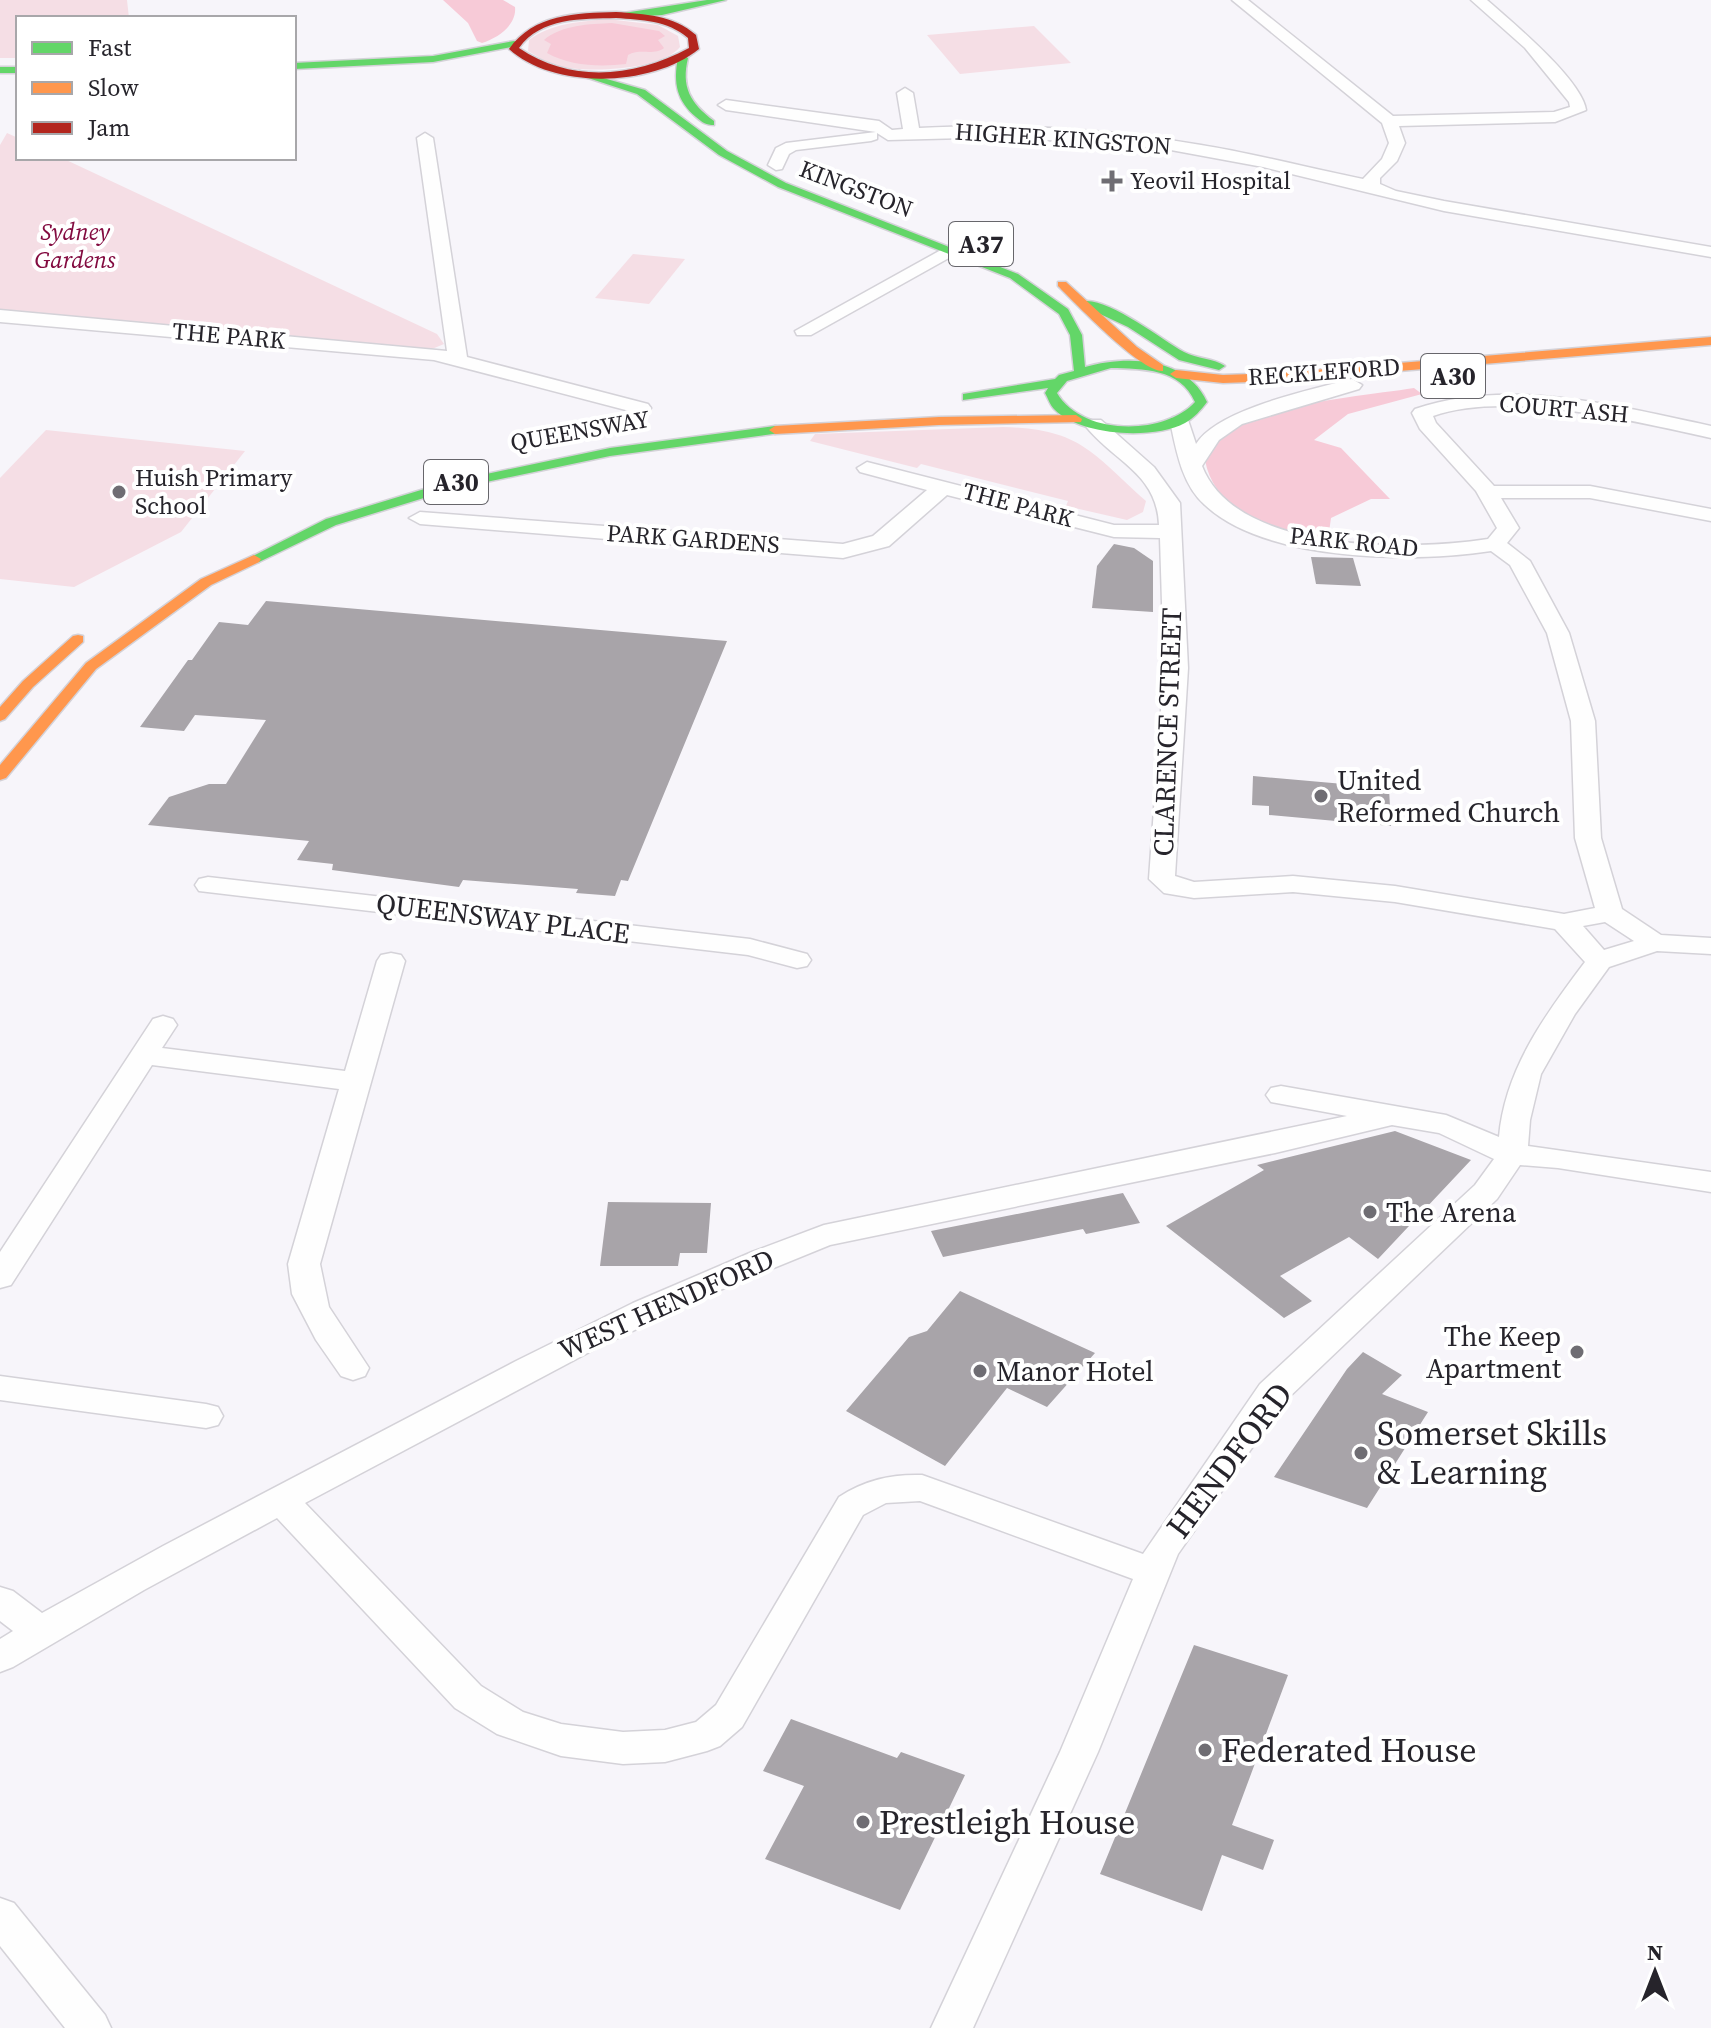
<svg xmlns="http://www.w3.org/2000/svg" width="1711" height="2028" font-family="'Source Serif 4',serif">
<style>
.green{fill:#f5dee5}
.forest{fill:#f7cad7}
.building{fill:#a8a4a9}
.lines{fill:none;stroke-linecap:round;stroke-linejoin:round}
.street-casing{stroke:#d4d2d8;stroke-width:3}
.fast-casing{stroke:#d4d2d8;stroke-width:3}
.slow-casing{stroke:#d4d2d8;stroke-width:3}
.jam-casing{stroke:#d4d2d8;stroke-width:3}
.street{fill:#fefefe;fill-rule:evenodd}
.fast{fill:#63d668;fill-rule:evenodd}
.slow{fill:#ff974d;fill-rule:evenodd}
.jam{fill:#b3261e;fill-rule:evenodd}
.poi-dot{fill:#6f6d73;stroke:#fff;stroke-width:3}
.labels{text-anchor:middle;stroke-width:8;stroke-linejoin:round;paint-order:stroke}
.far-street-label{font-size:24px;fill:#26242b;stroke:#fff}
.far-poi-label{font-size:24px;fill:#26242b;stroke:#fff;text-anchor:start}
.far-park-label{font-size:24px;font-style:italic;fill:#830b40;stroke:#fff}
.shield{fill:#fff;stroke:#67666b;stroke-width:2}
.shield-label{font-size:26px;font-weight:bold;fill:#26242b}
.street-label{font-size:28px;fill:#26242b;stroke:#fff}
.poi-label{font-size:28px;fill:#26242b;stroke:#fff;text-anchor:start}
.near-poi-label{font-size:34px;fill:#26242b;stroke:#fff;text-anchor:start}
.near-street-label{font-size:34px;fill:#26242b;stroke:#fff}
</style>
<rect width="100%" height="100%" fill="#f7f5fa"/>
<g class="green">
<path d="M0 0H127L129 18H18V58H0Z"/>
<path d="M607 19 658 25 678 36 680 47C660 71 586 73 557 66 547 63 537 56 528 51L529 40C552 23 579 22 607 19Z"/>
<path d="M1034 26 1071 63 960 74 927 35Z"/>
<path d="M7 133 18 138V158H62L437 334 444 344 432 349 406 348 0 313V145Z"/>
<path d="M633 254 685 259 649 304 595 298Z"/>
<path d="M1003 427C1081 429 1092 453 1146 501L1143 512 1127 520 1066 506 1068 501 921 464 917 468 810 441 815 434Z"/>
<path d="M46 430 245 451 181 532 74 587 0 579V478Z"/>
</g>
<g class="forest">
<path d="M443 0H503L515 7C517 25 498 38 482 43L477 41 468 23Z"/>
<path d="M612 23 659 31 665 36 658 40 664 48C654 56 640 48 628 55L626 64C600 67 570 66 547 53L551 44 544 40C561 25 590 24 612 23Z"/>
<path d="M1414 388 1422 394 1348 414 1314 440 1341 448 1390 499H1371L1331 518 1328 539C1279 530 1215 516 1205 460 1210 452 1216 441 1223 435 1261 404 1364 396 1414 388Z"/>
</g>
<g class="building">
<path d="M1114 544 1134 548 1153 561V612L1092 608 1097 566Z"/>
<path d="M1311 557 1353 558 1361 586 1316 584Z"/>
<path d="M266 601 727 641 628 881 621 880 615 896 576 893 578 889 463 880 459 887 332 870 333 864 297 860 309 841 148 825 169 797 209 784H226L266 720 195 715 184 731 140 727 188 660H192L219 622 248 625Z"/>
<path d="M1253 776 1389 788 1391 826 1269 815V806L1252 805Z"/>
<path d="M1395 1131 1471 1160 1378 1259 1349 1237 1280 1276 1312 1301 1284 1318 1166 1226 1264 1170 1257 1165Z"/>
<path d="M1123 1193 1140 1223 1086 1234 1083 1229 943 1257 931 1231Z"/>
<path d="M608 1202 711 1203 707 1253H680L678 1266H600Z"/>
<path d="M960 1291 1095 1353 1047 1407 1007 1388 945 1466 846 1411 909 1337 927 1331Z"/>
<path d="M1363 1352 1402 1375 1382 1394 1428 1412 1367 1508 1274 1477 1347 1369Z"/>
<path d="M1194 1645 1288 1675 1232 1825 1274 1840 1263 1870 1222 1855 1202 1911 1100 1874Z"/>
<path d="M791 1719 897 1758 901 1752 965 1775 900 1910 765 1859 804 1786 763 1771Z"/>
</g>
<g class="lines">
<g class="street-casing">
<g id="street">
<path d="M1232 0H1248L1393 116 1554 112 1570 107 1569 102 1525 48 1471 0H1487C1511 21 1582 80 1586 110L1555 122 1399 126 1405 143 1397 161 1380 178V184L1396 191 1444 201 1711 247V257L1444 211 1263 167 1160 148 1004 137 888 140 877 133V139L871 141 796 150 789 154 782 169 776 170 768 165 776 148 786 143 876 132 726 110 718 105 726 100 879 121 892 130 903 129 897 93 905 88 913 93 919 128C1013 123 1109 129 1201 145 1256 154 1309 168 1363 179L1382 159 1389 143 1382 123Z"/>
<path d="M425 133 433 138 467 357 648 404 651 408 648 412 641 414 434 360 0 322V310L447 351 417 138Z"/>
<path d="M950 245 956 246 959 250 956 254 811 335H797L795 331Z"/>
<path d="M1352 379 1362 385 1359 389 1242 424 1219 440 1202 466C1236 554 1411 551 1488 539L1497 528 1476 491 1420 429 1412 413 1415 409C1508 377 1618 406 1711 426V438C1635 421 1507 390 1433 416L1436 423 1494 486H1590L1711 509V521L1590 498H1501L1519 528 1507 543 1530 561 1569 633 1595 721 1601 838 1622 909 1661 935 1711 938V954L1657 951 1609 967 1575 1014 1541 1074 1530 1120 1528 1146 1711 1172V1192L1558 1168 1520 1165 1497 1199 1284 1402 1178 1554 1098 1752 973 2028H931L1060 1752 1133 1579 920 1501 886 1503 863 1515 742 1727 720 1746 707 1751 665 1762 623 1764 561 1756 497 1734 455 1708 277 1518 144 1590 13 1667 0 1672V1639L13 1631 0 1621V1587L13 1591 42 1613 163 1546 516 1361 633 1303 752 1252 824 1225 1347 1116 1271 1102 1266 1095 1271 1088 1281 1086 1446 1115 1499 1137C1505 1069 1545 1015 1585 962L1555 929 1395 902 1293 892 1194 898 1164 893 1149 879 1164 668 1160 538 1114 537 947 495 889 546 843 558 420 524 409 518 420 512 843 544 873 536 927 490 860 472 857 468 867 462 1114 525H1159C1157 472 1112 461 1084 424L1087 420H1101L1154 467 1180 503 1188 668 1175 876 1194 882 1293 876 1395 886 1564 914 1595 908 1575 838 1571 721 1547 633 1510 565 1491 551C1413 563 1266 562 1205 505 1182 485 1176 450 1170 421L1173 417H1187L1196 444C1218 409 1310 390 1352 379ZM1605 922 1634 941 1604 950 1583 926ZM1392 1125 1439 1133 1494 1159 1475 1185 1260 1384 1143 1554 922 1475C891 1474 865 1480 839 1497L716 1705 696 1722 665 1730 623 1732 561 1724 523 1712 481 1686 305 1503 597 1348 715 1292 830 1245 1275 1153Z"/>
<path d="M208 877 750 939 807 954 811 960 807 966 797 968 748 955 199 891 195 885 199 879Z"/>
<path d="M391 953 401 955 405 961 320 1264 329 1307 369 1368 365 1376 353 1380 341 1376 316 1340 292 1294 288 1264 339 1089 152 1065 11 1285 0 1288V1252L153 1019 163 1016 173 1019 177 1025 162 1048 345 1071 377 961 381 955Z"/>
<path d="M0 1376 206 1404 218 1407 223 1416 218 1425 206 1428 0 1400Z"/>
<path d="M0 1898 14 1903 105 2015 111 2028H65L0 1946Z"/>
</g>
</g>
<g class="fast-casing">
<g id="fast">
<path d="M707 0H726L662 15 616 18 611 15Z"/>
<path d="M514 41 517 42V46L433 62 294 69V63L433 56Z"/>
<path d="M683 55 688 58C681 87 690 103 714 121V125C706 125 703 123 696 117 677 101 673 83 678 58Z"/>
<rect x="0" y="67" width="18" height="6"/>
<path d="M579 71 645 90 727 151 786 183 1018 274 1068 309 1082 335 1085 367C1127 355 1187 357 1207 402 1201 410 1194 418 1185 423 1153 440 1080 436 1054 409 1050 405 1048 398 1045 393L1048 388 963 400V394L1055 379 1059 375 1074 371 1070 335 1059 314 1010 278 778 187 719 155 637 94 579 75ZM1111 368C1143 369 1180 368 1195 402 1164 436 1082 436 1057 393L1067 381Z"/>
<path d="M1085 301C1110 299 1161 339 1184 352 1197 359 1214 358 1225 366L1219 370 1179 360 1128 327 1085 307Z"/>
<path d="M775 426 780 427V433L610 456 453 489 336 525 259 562 254 563 247 559 326 519 444 483 610 448Z"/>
</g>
</g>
<g class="slow-casing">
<g id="slow">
<path d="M1058 282H1066L1137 347 1163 365V371C1142 373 1076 304 1058 286Z"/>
<path d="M1711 337V345L1278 381 1223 383 1176 378 1170 374 1176 370 1223 375 1278 373Z"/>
<path d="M1076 415 1082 419 1081 422 939 425 775 434 769 430 775 426 939 417Z"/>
<path d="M254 555 261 559 259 562 211 585 96 669 6 778 0 780V765L86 663 201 579Z"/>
<path d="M78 635 83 636V642L33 687 5 719 0 721V707L23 681 73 636Z"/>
</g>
</g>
<g class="jam-casing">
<path id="jam" d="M616 12C645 14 673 15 696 35L699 49C652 87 554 90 509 49 534 14 576 13 616 12ZM616 18C642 20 667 20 688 38L689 48C635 77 572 84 519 48 541 17 582 19 616 18Z"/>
</g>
<use href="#street" class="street"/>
<use href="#fast" class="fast"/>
<use href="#slow" class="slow"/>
<use href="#jam" class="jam"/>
</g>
<g class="poi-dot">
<path d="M1108 169h8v8h8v8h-8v8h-8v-8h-8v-8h8z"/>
<circle cx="119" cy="492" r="8"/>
<circle cx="1321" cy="796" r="8"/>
<circle cx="1370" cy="1212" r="8"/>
<circle cx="1577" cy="1352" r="8"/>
<circle cx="980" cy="1371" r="8"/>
<circle cx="1361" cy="1453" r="8"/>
<circle cx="1205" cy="1750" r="8"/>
<circle cx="863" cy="1822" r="8"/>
</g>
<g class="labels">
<g class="far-street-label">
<text transform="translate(1063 139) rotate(4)" y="8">HIGHER KINGSTON</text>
<text transform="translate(856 189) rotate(21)" y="8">KINGSTON</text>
<text transform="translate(229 336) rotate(5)" y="8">THE PARK</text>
<text transform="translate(1324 372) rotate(-4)" y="8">RECKLEFORD</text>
<text transform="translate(1564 409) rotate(5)" y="8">COURT ASH</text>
<text transform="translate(580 431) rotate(-10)" y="8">QUEENSWAY</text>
<text transform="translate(1018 505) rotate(15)" y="8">THE PARK</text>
<text transform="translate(693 539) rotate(4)" y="8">PARK GARDENS</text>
<text transform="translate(1354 542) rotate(6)" y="8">PARK ROAD</text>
</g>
<g class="far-poi-label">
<text x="1130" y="189">Yeovil Hospital</text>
<text x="135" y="486">Huish Primary<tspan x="135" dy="28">School</tspan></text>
</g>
<g class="far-park-label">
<text x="75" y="240">Sydney<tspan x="75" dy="28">Gardens</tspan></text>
</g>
<g class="shield">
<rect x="949" y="222" width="64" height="44" rx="6"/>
<rect x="1421" y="354" width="64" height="44" rx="6"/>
<rect x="424" y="460" width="64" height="44" rx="6"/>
</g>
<g class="shield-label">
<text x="981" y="253">A37</text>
<text x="1453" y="385">A30</text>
<text x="456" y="491">A30</text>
</g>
<g class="street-label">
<text transform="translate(1167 732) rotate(-88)" y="10">CLARENCE STREET</text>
<text transform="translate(503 918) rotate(7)" y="10">QUEENSWAY PLACE</text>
<text transform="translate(666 1304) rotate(-24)" y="10">WEST HENDFORD</text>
</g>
<g class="poi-label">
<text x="1337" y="790">United<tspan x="1337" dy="32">Reformed Church</tspan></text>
<text x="1386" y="1222">The Arena</text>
<text x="1561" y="1346" text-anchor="end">The Keep<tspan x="1561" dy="32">Apartment</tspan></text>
<text x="996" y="1381">Manor Hotel</text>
</g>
<g class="near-poi-label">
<text x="1377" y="1445">Somerset Skills<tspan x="1377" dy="39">&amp; Learning</tspan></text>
<text x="1221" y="1762">Federated House</text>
<text x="879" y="1834">Prestleigh House</text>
</g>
<g class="near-street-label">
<text transform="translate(1229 1460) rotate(-53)" y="12">HENDFORD</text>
</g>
</g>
<rect x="16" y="16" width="280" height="144" fill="#ffffff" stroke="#a8a7aa" stroke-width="2"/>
<rect x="32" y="42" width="40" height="12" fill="#63d668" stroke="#a8a7aa" stroke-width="2"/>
<text x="88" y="56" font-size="24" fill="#26242b">Fast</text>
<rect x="32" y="82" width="40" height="12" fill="#ff974d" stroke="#a8a7aa" stroke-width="2"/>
<text x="88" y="96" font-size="24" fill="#26242b">Slow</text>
<rect x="32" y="122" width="40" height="12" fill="#b3261e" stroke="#a8a7aa" stroke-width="2"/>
<text x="88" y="136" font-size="24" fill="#26242b">Jam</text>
<g transform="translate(1655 1972)" stroke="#ffffff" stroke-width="6" paint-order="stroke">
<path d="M0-6L14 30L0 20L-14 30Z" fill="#26242b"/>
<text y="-12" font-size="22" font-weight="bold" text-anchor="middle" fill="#26242b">N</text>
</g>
</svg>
